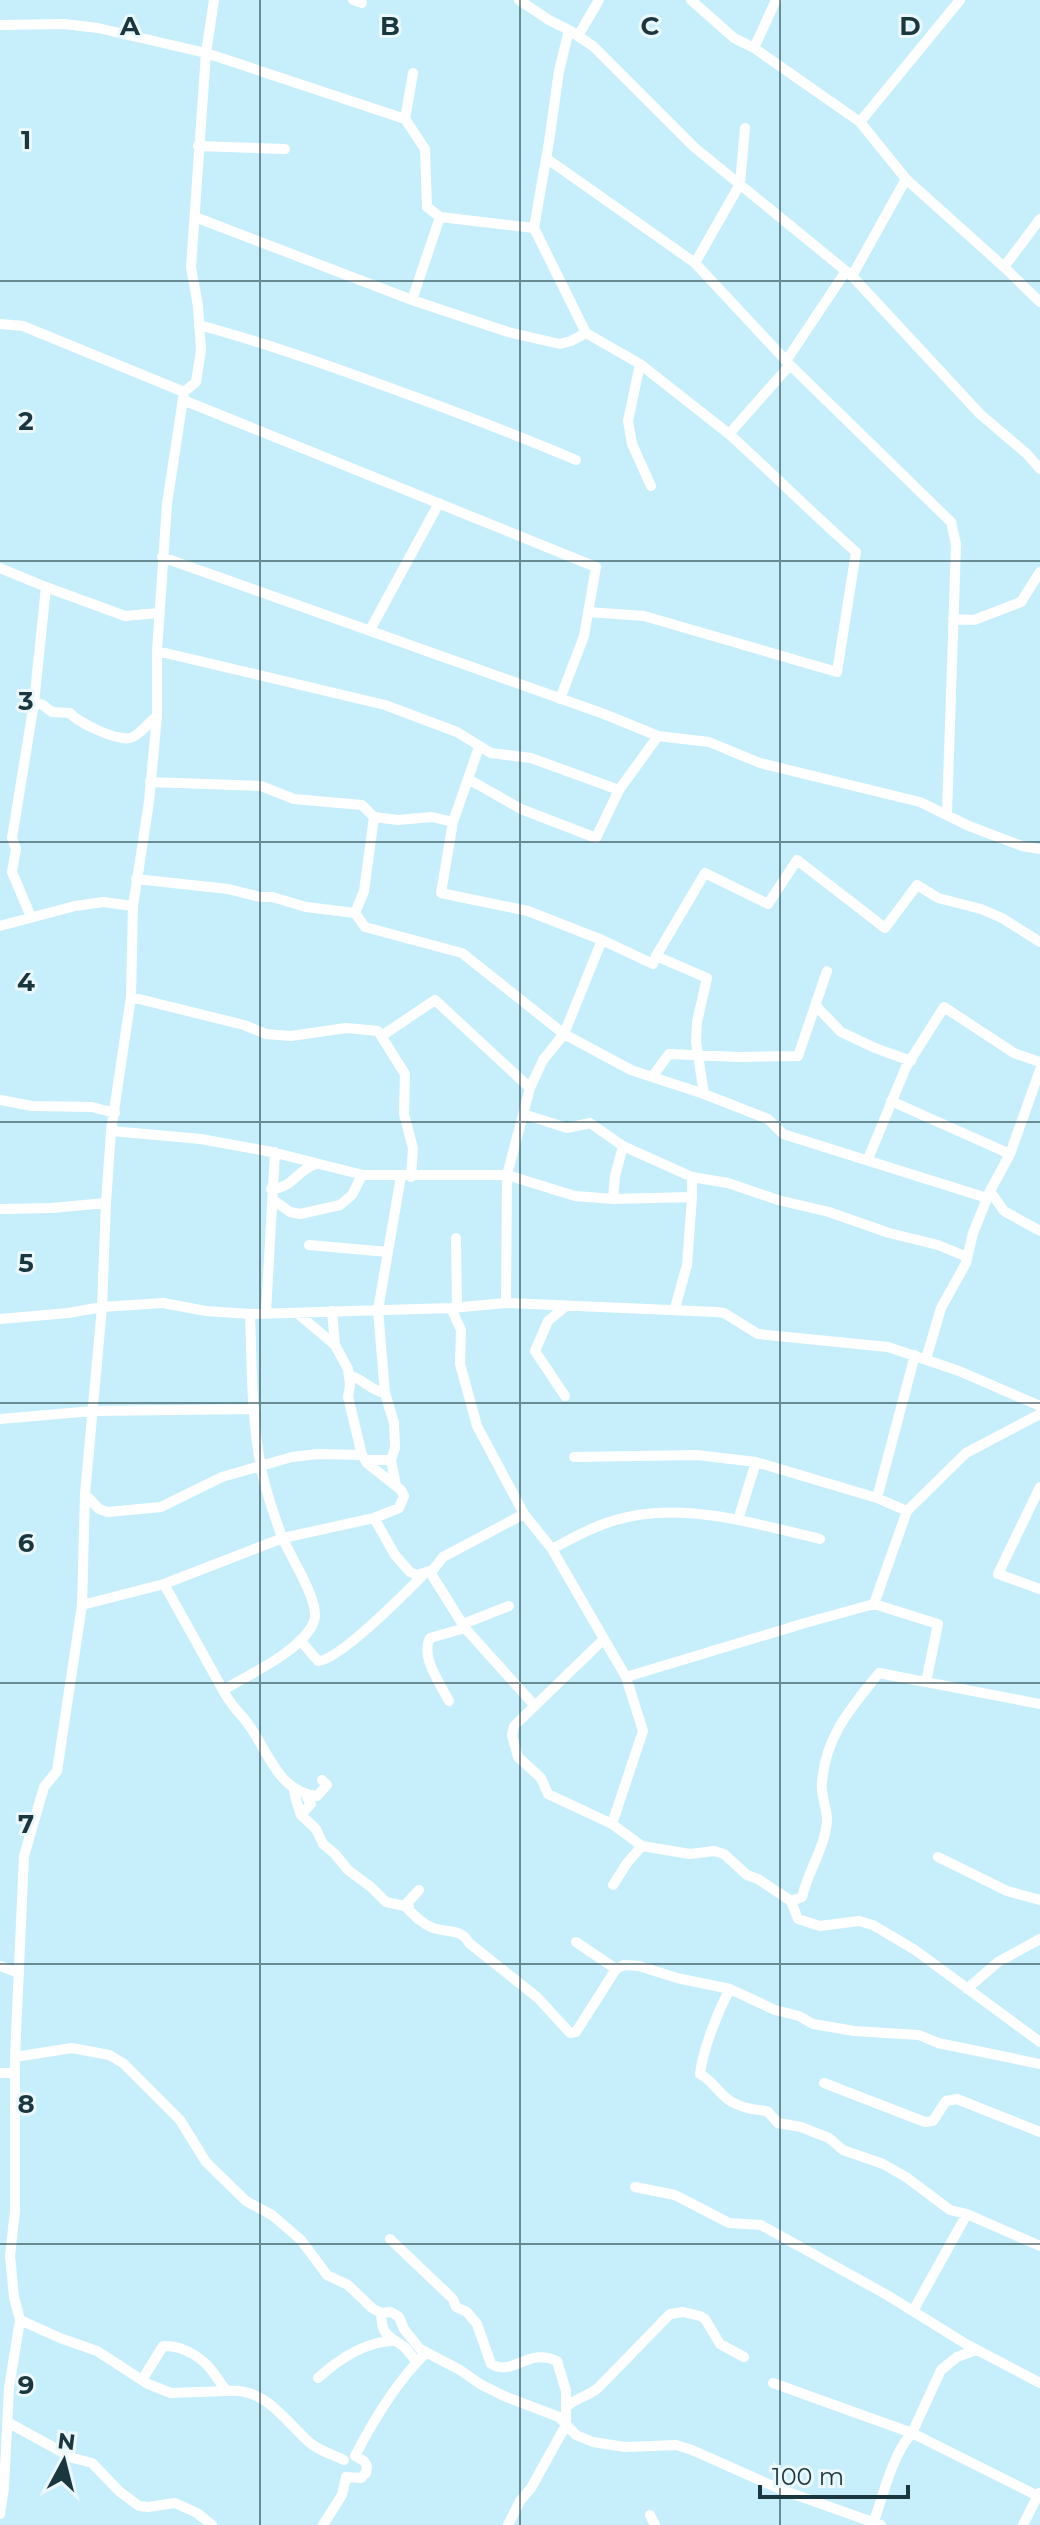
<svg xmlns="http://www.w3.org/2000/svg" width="1040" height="2525" viewBox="0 0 1040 2525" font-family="Montserrat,sans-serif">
<rect width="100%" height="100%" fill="#c7effb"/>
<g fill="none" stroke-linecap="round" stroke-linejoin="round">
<path stroke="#fff" stroke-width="10" d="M353,0l9,3
M519,0l30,20 20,10 -10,41 -10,71 -15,86 52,105
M691,0l43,38 20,10
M776,0l-22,48 106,74 46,57 98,88 36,35
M0,25l64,-1 34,4 108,25 199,66 8,-46
M569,30l24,16 101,101 158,129 54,-97
M578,36l21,-36
M405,119l20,30 2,58 13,10
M860,122l100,-122
M198,146l87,3
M546,158l149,105 95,102 161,157 5,22 -9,270
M195,217l217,83 96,32 52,12 11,-3 15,-8 54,31 89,70
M695,263l45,-79 5,-56
M1004,267l36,-48
M852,276l128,138 47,40 13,15
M412,300l28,-83 94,11
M0,324l23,2 161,66
M199,325c74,20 145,46 216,72 54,20 108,40 161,63
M786,361l60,-90
M640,364l-12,57 4,23 19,42
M183,400l413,167 -12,69 -24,63
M162,557l442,157 54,22 51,6 51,21 160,39 49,24 53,20 18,3
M0,568l46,19
M588,612l56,4 193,56 19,-120c-43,-38 -84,-79 -127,-118l61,-69
M953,619l21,1 47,-18 19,-30
M370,630l69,-127
M157,651l228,54 72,27 34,21 40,5 88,32 -23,48 -75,-29 -53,-30
M34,703l12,-116 79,29 34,-3
M479,747l-26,75 -12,71 87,18 74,29 51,24 3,-8 51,22 -10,44 -1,20 8,52
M150,782l111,4 33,13 68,6 12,12 24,3 34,-3 21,5
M619,790l39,-54
M136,879l92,10 32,8h12l34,10 49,6 10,14 97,26 102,81 67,36 73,24 64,25 15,15 204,64
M355,913l9,-22 10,-74
M31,917l-19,-45 4,-23 -4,-11 22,-135 9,2 9,7 18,1c7,9 51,31 63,24 8,-4 16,-15 24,-21
M0,926l75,-20 28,-4 30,4
M656,956l49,-83 63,31 29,-44 88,68 32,-43 21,13 43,11 21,9 38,24
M131,997l113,28 22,9 25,2 55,-8 32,3 27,43 -1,40 9,34 -2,29
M816,1006l25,26 34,16 36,13
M383,1035l52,-35 95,88
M652,1077l17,-23 69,3 60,-1 29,-85
M0,1100l32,6 60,1 23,6
M891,1101l119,53
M523,1114l44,14 23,-5 33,23
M111,1131l90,8 71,13 91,23h144l68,21 38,3 79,-2v-20
M868,1159l38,-92 38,-60 70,46 26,9
M271,1189c21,0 27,-20 45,-25
M990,1191l14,20 36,20
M272,1199l18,13 10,2 40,-9 12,-10 10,-20
M613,1199l2,-23 8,-30 69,31 36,6 50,17 51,12 60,21 49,12 29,12
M0,1209l52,-1 54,-5
M456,1238l1,69
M309,1245l79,7
M506,1303l1,-128 23,-87 13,-28 21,-26 38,-94
M451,1308l10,22 -1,34 17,62 47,88 28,35 74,128 17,54 -31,93 30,22 48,8 24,-3 10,3 23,21 11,4 33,22 7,18 22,7 39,-5 14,4 42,25 125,92
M675,1308l12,-43 5,-68
M332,1311l3,34
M266,1312l9,-160
M0,1319l68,-6 34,-6 61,-4 43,8 44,3 201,-6 55,-5 210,9 8,1 34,21 130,13 71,24 81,35
M926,1359l15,-51 25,-45 7,-30 17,-42 20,-37 30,-84
M349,1375c13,3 22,16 36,18l-7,-83 23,-134
M385,1393l9,30 1,25 -4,12 5,26
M565,1396l-30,-45 13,-30 18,-15
M0,1419l93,-8 162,-2
M574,1457l123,-2 59,7
M365,1460h26
M1040,1487l-42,87 42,15
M85,1494l14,15 9,3 53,-5 61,-30 70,-20 26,-3 44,1
M877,1498l38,-143
M907,1511l59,-58 74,-39
M374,1518l21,37 15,17 7,3 16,-5 10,-13 81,-43
M552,1549c15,-8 29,-16 44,-22 73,-31 151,-5 224,12
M430,1572l35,56 70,78
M164,1584l59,106c25,-15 81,-40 91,-69 7,-18 -24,-65 -32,-84 -8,-22 -17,-47 -21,-70 -10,-50 -9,-103 -11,-153
M874,1604l64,20 -12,58
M82,1605l82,-21 119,-46 91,-20 25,-10 5,-12 -3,-6 -34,-27 -5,-8 -14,-58 2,-12 -2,-16 -13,-24 -38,-32
M463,1624l46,-18
M604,1639l-90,87 -2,9 6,22 23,21 7,16 64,30
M300,1640l18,21c22,-1 88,-69 106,-87
M626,1677l179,-54 69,-19 33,-93 -30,-13 -121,-36 -18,58
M223,1690c6,13 14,20 23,31 21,27 31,71 71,75l10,-11 -5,-5
M449,1701c-9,-18 -29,-44 -19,-63l35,-10
M294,1789c0,5 5,21 7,26l10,-11 -6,-10
M301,1815l15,14 7,15 12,10 13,16 23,17 15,15 23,5 -2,-4 12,-13
M938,1857l69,34 33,9
M613,1885l14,-22 15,-17
M791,1901l11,-4c6,-26 24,-51 25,-78 0,-12 -7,-25 -5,-37 4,-47 29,-74 57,-109l161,31
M406,1907c8,8 16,17 27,21 15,5 28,0 36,15l69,55 32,35 6,-1 40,-63 8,-4 15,1 38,12 53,11 45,21 24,6 14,8 41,7 65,4 19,8 102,21
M576,1942l40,27
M0,1966l19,7
M730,1989c-12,22 -27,60 -30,85 12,7 15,14 24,22 11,11 30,14 43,15l11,12 23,4 28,11 14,12 40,14 23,13 44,33 17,4 73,32
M967,1989l31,-27 42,-23
M15,2057l57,-9 37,7 14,8 57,57 26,42 40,39 26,14 29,25 26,35 21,10 24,23 9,5 10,-1 8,5 5,12 16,20 40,21 20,14 24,12 55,21 17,18 17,7 32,5 51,-2 16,5 90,40 99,35
M0,2073h15
M824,2083l101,39 8,-1 13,-20 11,-2 83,33
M635,2187l40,8 54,28 32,2 126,70 79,49 74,39
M390,2239l63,60 3,8 11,5 10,12 14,40c23,13 36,-17 66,-3l9,30v34l-35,63 -11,13 -12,24
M913,2311l54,-97
M381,2313c1,22 5,21 22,33 5,4 9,11 14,16
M20,2320l40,18 37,13 51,33 23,9 55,-2
M318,2378c20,-18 46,-36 74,-37
M142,2380l21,-34c20,-1 41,12 52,29 5,6 6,11 13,16 37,-4 57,30 82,52 10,8 23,12 34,17
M773,2383l139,50 126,63
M567,2406c10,-8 21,-10 31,-18l72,-74 13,-2 17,4 5,3 15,25 24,13
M9,2423l64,35 19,5 27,28 20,15 9,1 27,-4 22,10 15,12
M0,2514l4,-26 5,-100 11,-68 -6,-23 -4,-41 5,-45v-154l9,-201 20,-69 13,-16 25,-166 3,-111 17,-187 4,-104 5,-72 20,-134 2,-91 16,-104 8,-86v-65l10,-147 17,-112 12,-10 5,-32 -3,-44 -7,-39 15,-214 8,-53
M650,2515l5,10
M874,2522c9,-27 19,-69 38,-89l29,-63 16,-13 19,-7
M323,2525l19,-30 4,-18 15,1 5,-5 1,-7 -3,-5 -9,-5c19,-37 41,-74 71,-103
M1023,2525l16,-32"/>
</g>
<path fill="none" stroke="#1a363e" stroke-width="2" stroke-opacity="0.55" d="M260,0v2525M520,0v2525M780,0v2525M0,281h1040M0,561h1040M0,842h1040M0,1122h1040M0,1403h1040M0,1683h1040M0,1964h1040M0,2244h1040"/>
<g font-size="26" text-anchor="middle" font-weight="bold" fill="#1a363e" stroke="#eaf7fb" stroke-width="6" stroke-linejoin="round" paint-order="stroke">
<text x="130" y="35">A</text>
<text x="390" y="35">B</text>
<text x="650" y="35">C</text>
<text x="910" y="35">D</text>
<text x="26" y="149">1</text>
<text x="26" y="430">2</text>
<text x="26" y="710">3</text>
<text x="26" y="991">4</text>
<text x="26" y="1272">5</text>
<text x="26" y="1552">6</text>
<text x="26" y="1833">7</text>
<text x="26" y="2113">8</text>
<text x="26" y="2394">9</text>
</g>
<g transform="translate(64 2461) rotate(7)" stroke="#eaf7fb" stroke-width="6" paint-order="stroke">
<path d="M0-6L14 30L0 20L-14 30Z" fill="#1a363e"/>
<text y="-12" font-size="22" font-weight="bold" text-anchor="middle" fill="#1a363e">N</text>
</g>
<path d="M760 2485v12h148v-12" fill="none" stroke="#1a363e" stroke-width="4"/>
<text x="772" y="2485" font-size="24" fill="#1a363e" stroke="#eaf7fb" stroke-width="6" paint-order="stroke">100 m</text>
</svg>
